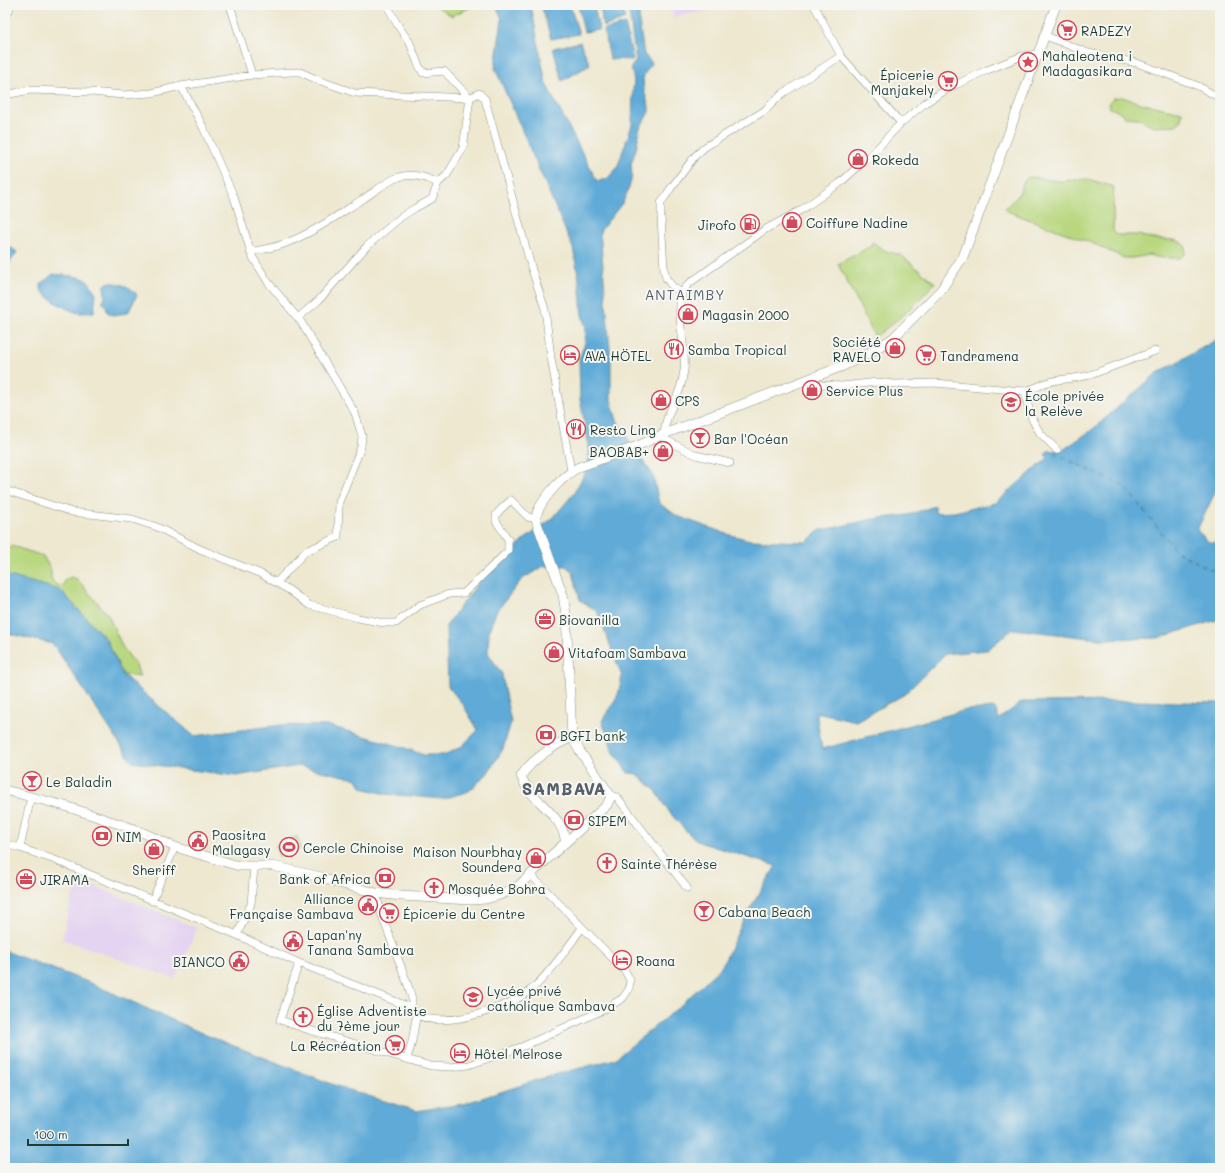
<svg xmlns="http://www.w3.org/2000/svg" width="1225" height="1173" viewBox="0 0 1225 1173" font-family="Mali,sans-serif">
<rect width="100%" height="100%" fill="#f6f6f2"/>
<filter id="ink" filterUnits="userSpaceOnUse"><feTurbulence type="fractalNoise" baseFrequency=".025" numOctaves="2"/><feDisplacementMap in="SourceGraphic" scale="8" xChannelSelector="R" yChannelSelector="G"/><feConvolveMatrix kernelMatrix="1 2 1 2 8 2 1 2 1" color-interpolation-filters="sRGB"/></filter>
<filter id="wash" filterUnits="userSpaceOnUse"><feTurbulence type="fractalNoise" baseFrequency=".012" numOctaves="4" result="noise"/><feDisplacementMap in="SourceGraphic" scale="16" xChannelSelector="R" yChannelSelector="G"/><feGaussianBlur stdDeviation="0.9" result="paint"/><feColorMatrix in="noise" values="0 0 0 0 0 0 0 0 0 0 0 0 0 0 0 0 0 1.4 0 .05"/><feComposite in="paint" operator="in"/></filter>
<g filter="url(#wash)">
<rect width="100%" height="100%" fill="#eee8d0"/>
<path fill="#e4d3f1" d="M669,5h65l-60,12z
M80,880l117,48 -22,51 -113,-40 10,-42z"/>
<path fill="#b8d77e" stroke="#6c8a59" d="M435,5h40l-23,11z
M1122,97l18,6 42,9 -1,9 -5,4 -21,1 -6,-2 -11,-6 -13,-1 -3,-4 -12,-5 -1,-6 4,-4z
M1029,177l31,4 28,-2 26,8c-2,16 0,28 -1,44l4,4h21l15,4 21,1 9,3 3,5 -1,6 -5,4h-19l-13,-3 -15,3h-9l-30,-14 -87,-33 -2,-2c3,-5 8,-8 12,-12 5,-7 3,-15 12,-20z
M872,242l14,9 15,4 34,28 -29,30 -31,24 -37,-73 33,-18z
M12,546l31,10 8,14v9l4,5 8,3 2,-7 6,-3 6,2 31,36 15,33 13,17 4,12 -17,-2 -17,-36 -46,-49 -55,-15v-28z
M297,836l4,13 -22,8 -3,-12z"/>
<path fill="#5faad7" stroke="#3f7486" d="M496,5h35l15,79 51,97 10,-2 10,-11 15,-43 1,-35 1,-9 -3,-14 5,-6 -8,-56h11v17l5,32 8,9 -7,10 -2,6 1,12 5,15v6l-10,18 -2,16 -6,18 1,12 -3,12 -6,14 -23,29 11,130v39l6,20 16,27 20,28 6,28 18,13 50,18 23,6 56,2 13,-11 54,-12 35,-4 27,-9v7l19,-1 41,-9 53,-45 -3,-4 3,-3 15,-1 30,-21 63,-55 60,-34 4,-5v147l-23,48 12,12 11,1v76l-62,19 -59,1 -86,-10 -26,21 -42,4 -40,40 -49,27 -40,-9 6,37 144,-39 29,-2 4,11 23,-17 115,-1 83,2v465h-1215v-217l83,31 118,53 131,51 79,25 47,-7 87,-28 65,-17 65,-53 42,-40 24,-51 30,-49 -77,-24 -12,-10 -17,-19 -14,-22 -19,-17 -9,-1 -15,-22 -11,-30 16,-26 4,-19 -25,-65 -17,-11 -7,-28 -7,-6h-22l-22,13 -26,33 -7,19 -1,22 14,21 2,15 7,33 -8,27 -16,25 -18,17 -26,8 -58,-5 -23,-6 -5,-9 -58,-13 -63,10 -104,-14 -79,-118 -48,-11v-58l55,15 46,49 17,36 71,61 87,-11 49,1 72,21 22,8h22l16,-9 16,-16 -15,-25 -15,-19 -2,-60 38,-51 41,-36 28,-21 21,-25 11,-20 5,-21 -10,-53 -1,-40 6,-16 1,-15 -4,-13 -3,-35 -6,-32 -78,-180 7,-49z
M541,5h29l9,29 -28,5z
M578,5h16l5,25 -15,2z
M600,5h22l3,14 -22,8z
M625,24l8,36 -23,-1 -6,-29z
M580,42l10,23 -28,16 -9,-33z
M5,243l12,9 -11,16 -1,-1z
M53,274c8,1 32,2 36,8 2,3 4,7 7,11l-2,19c-5,0 -13,2 -19,0 -11,-4 -27,-13 -34,-22v-6z
M109,282c11,2 21,3 28,13l-9,18 -16,2 -5,-3 -1,-6 -4,-4 3,-5 -1,-11z"/>
<g fill="none" stroke-linecap="round" stroke-linejoin="round">
<path stroke="#325e65" stroke-width="1" stroke-dasharray="5 4" stroke-linecap="butt" d="M1057,452l-1,2 69,33 52,65 43,22"/>
</g>
</g>
<g filter="url(#ink)">
<g fill="none" stroke-linecap="round" stroke-linejoin="round">
<g stroke="#869282" stroke-width="8">
<path id="minor" d="M230,5l22,70
M387,5l10,19 13,19 8,21 5,9 21,-2 26,27 -7,50 -16,27 -9,8
M814,5l27,51 60,67
M5,15l4,-4 1,-6
M1046,36l42,17 49,10 61,23 22,12
M181,86l22,41 31,70 18,59 16,26 33,40 54,91 7,23 -1,11 -22,55 -1,35 -32,14 -29,31
M5,95l25,-5 61,2 32,3 29,-2 29,-7 71,-11 39,-3h9l18,8 37,13 115,5 9,-5 6,6 47,171 13,39 6,49 20,113
M250,252c12,-3 25,-4 36,-9 27,-10 52,-28 77,-44 10,-6 25,-19 36,-22 13,-4 27,0 39,6l-6,16 -17,9 -14,9 -34,29 -48,54 -20,17
M682,293l-9,-6 -4,-5 -3,-4 -2,-9 -3,-52v-14l10,-15 24,-32 10,-9 59,-36 18,-17 59,-38
M801,382l21,3 20,1 36,-4 16,2 41,-1 89,8 8,28 8,14 17,17
M1024,391c11,-2 12,-4 21,-8 15,-5 31,-4 45,-8l65,-24
M730,463l-34,-8 -30,-15c-6,-17 9,-36 14,-52 2,-5 3,-12 4,-18 3,-23 -9,-55 -2,-76 2,-5 5,-9 9,-12l75,-53 35,-19 39,-27 31,-28 30,-32 24,-20 24,-15 36,-17 37,-15 16,-2
M5,490l67,22 60,7 25,8 43,22 61,25 28,16 20,15 49,13 26,5h12l24,-18 29,-11 15,-1 44,-42v-12l-12,-18v-6l5,-6 10,-9 17,17 9,2
M611,796l6,1 70,91
M5,844l15,4 35,12 182,75 62,28 113,45c2,2 4,5 6,7 27,15 94,-8 115,-27 19,-17 34,-40 49,-60
M20,848l11,-51
M376,893l5,20 28,75 3,11v9
M152,901l23,-54
M237,935l14,-31 3,-37
M299,963l-19,57 26,9 100,30
M417,1015c-4,13 -4,34 -11,44l25,7 19,1 19,-2 55,-19 81,-37 18,-11 6,-9 1,-9 -5,-9 -94,-96"/>
</g>
<g stroke="#869282" stroke-width="10">
<path id="major" d="M572,737c-19,9 -39,21 -51,39 7,19 26,30 37,46 5,6 6,13 8,20l41,-37 4,-9 -32,-46 -7,-13 -6,-123 -3,-19 -26,-72c0,-3 0,-7 0,-10 7,-17 27,-38 42,-46l56,-20 29,-13 179,-68 23,-11 27,-17 48,-48 22,-33 93,-252
M5,790l60,16 72,24 38,17 64,19h34l48,11 14,5 41,11 25,3 70,4 15,-1 14,-4 16,-7 50,-46"/>
</g>
<use href="#minor" stroke="#fff" stroke-width="7"/>
<use href="#major" stroke="#fff" stroke-width="9"/>
</g>
</g>
<defs>
<g id="supermarket-ring" transform="scale(1)"><circle r="9.5" fill="#f6f6f2" stroke="#d1495b" stroke-width="1.5"/><path d="M-6-5.5h2.5l.6 2H6L4.5 2H-2.5L-4.4-4H-6ZM-1.5 3.2a1.3 1.3 0 1 0 .1 0ZM3 3.2a1.3 1.3 0 1 0 .1 0Z" fill="#d1495b"/></g>
<g id="sight-ring" transform="scale(1)"><circle r="9.5" fill="#f6f6f2" stroke="#d1495b" stroke-width="1.5"/><path d="M0-6L1.8-2.2L6-1.7L2.9 1.2L3.7 5.4L0 3.3L-3.7 5.4L-2.9 1.2L-6-1.7L-1.8-2.2Z" fill="#d1495b"/></g>
<g id="shop-ring" transform="scale(1)"><circle r="9.5" fill="#f6f6f2" stroke="#d1495b" stroke-width="1.5"/><path d="M-5-2.5h2.3a2.7 3.5 0 0 1 5.4 0H5L5.5 6h-11ZM-1.5-2.5h3a1.5 2.3 0 0 0-3 0Z" fill="#d1495b"/></g>
<g id="fuel-ring" transform="scale(1)"><circle r="9.5" fill="#f6f6f2" stroke="#d1495b" stroke-width="1.5"/><path d="M-5.5-6h7V0h2V4h1.3V-2.5L3-4.5l.8-.8L6-3V5H2.5V1h-1V6h-7ZM-4.2-4.7v3.2H.2V-4.7Z" fill="#d1495b"/></g>
<g id="restaurant-ring" transform="scale(1)"><circle r="9.5" fill="#f6f6f2" stroke="#d1495b" stroke-width="1.5"/><path d="M-5-6h1v4h1v-4h1v4h1v-4h1v5L-1.5 .5V6h-2V.5L-5-1ZM5-6V6H3V1.5H1.5Q1.5-4 5-6Z" fill="#d1495b"/></g>
<g id="hotel-ring" transform="scale(1)"><circle r="9.5" fill="#f6f6f2" stroke="#d1495b" stroke-width="1.5"/><path d="M-6-4.5h1.5V1H6V5H4.5V3h-9V5H-6ZM-4 0a1.8 1.8 0 1 1 3.6 0ZM.5 0V-2.5h3Q6-2.5 6 0Z" fill="#d1495b"/></g>
<g id="school-ring" transform="scale(1)"><circle r="9.5" fill="#f6f6f2" stroke="#d1495b" stroke-width="1.5"/><path d="M0-5L7-2L0 1L-7-2ZM-4 1L0 2.5L4 1V4Q0 6-4 4Z" fill="#d1495b"/></g>
<g id="bar-ring" transform="scale(1)"><circle r="9.5" fill="#f6f6f2" stroke="#d1495b" stroke-width="1.5"/><path d="M-6-5H6L.8 .8V4.5H3.5V6h-7V4.5H-.8V.8Z" fill="#d1495b"/></g>
<g id="office-ring" transform="scale(1)"><circle r="9.5" fill="#f6f6f2" stroke="#d1495b" stroke-width="1.5"/><path d="M-6-3h4V-5.5h4V-3h4V5H-6ZM-1-4.5V-3h2v-1.5ZM-6 0V1H6V0Z" fill="#d1495b"/></g>
<g id="bank-ring" transform="scale(1)"><circle r="9.5" fill="#f6f6f2" stroke="#d1495b" stroke-width="1.5"/><path d="M-6-4H6V4H-6ZM0-2.3a2.3 2.3 0 1 0 0 4.6a2.3 2.3 0 1 0 0-4.6Z" fill="#d1495b"/></g>
<g id="civic-ring" transform="scale(1)"><circle r="9.5" fill="#f6f6f2" stroke="#d1495b" stroke-width="1.5"/><path d="M-.6-6.5H3V-4.5H.6V-3L4-1V1h2V6H-6V1h2V-1L-.6-3ZM-1.2 2.5V6h2.4V2.5Z" fill="#d1495b"/></g>
<g id="stadium-ring" transform="scale(1)"><circle r="9.5" fill="#f6f6f2" stroke="#d1495b" stroke-width="1.5"/><path d="M0-5a6.5 5 0 1 0 0 10a6.5 5 0 1 0 0-10ZM-3.5-1.8h7v3.6h-7Z" fill="#d1495b"/></g>
<g id="church-ring" transform="scale(1)"><circle r="9.5" fill="#f6f6f2" stroke="#d1495b" stroke-width="1.5"/><path d="M-1.2-6h2.4v3.5h3.3v2.4h-3.3V6h-2.4V-.1h-3.3v-2.4h3.3Z" fill="#d1495b"/></g>
</defs>
<g fill-rule="evenodd">
<use href="#supermarket-ring" x="1067" y="30"/>
<use href="#sight-ring" x="1028" y="62"/>
<use href="#supermarket-ring" x="948" y="81"/>
<use href="#shop-ring" x="858" y="159"/>
<use href="#shop-ring" x="792" y="222"/>
<use href="#fuel-ring" x="750" y="224"/>
<use href="#shop-ring" x="688" y="314"/>
<use href="#shop-ring" x="895" y="348"/>
<use href="#restaurant-ring" x="674" y="349"/>
<use href="#hotel-ring" x="570" y="355"/>
<use href="#supermarket-ring" x="926" y="355"/>
<use href="#shop-ring" x="812" y="390"/>
<use href="#shop-ring" x="661" y="400"/>
<use href="#school-ring" x="1011" y="402"/>
<use href="#restaurant-ring" x="576" y="429"/>
<use href="#bar-ring" x="700" y="438"/>
<use href="#shop-ring" x="663" y="451"/>
<use href="#office-ring" x="545" y="619"/>
<use href="#shop-ring" x="554" y="652"/>
<use href="#bank-ring" x="546" y="735"/>
<use href="#bar-ring" x="32" y="781"/>
<use href="#bank-ring" x="574" y="820"/>
<use href="#bank-ring" x="102" y="836"/>
<use href="#civic-ring" x="198" y="841"/>
<use href="#stadium-ring" x="289" y="847"/>
<use href="#shop-ring" x="154" y="849"/>
<use href="#shop-ring" x="536" y="858"/>
<use href="#church-ring" x="607" y="863"/>
<use href="#bank-ring" x="385" y="878"/>
<use href="#office-ring" x="26" y="879"/>
<use href="#church-ring" x="434" y="888"/>
<use href="#civic-ring" x="368" y="905"/>
<use href="#bar-ring" x="704" y="911"/>
<use href="#supermarket-ring" x="389" y="913"/>
<use href="#civic-ring" x="293" y="941"/>
<use href="#hotel-ring" x="622" y="960"/>
<use href="#civic-ring" x="239" y="961"/>
<use href="#school-ring" x="473" y="997"/>
<use href="#church-ring" x="303" y="1017"/>
<use href="#supermarket-ring" x="395" y="1045"/>
<use href="#hotel-ring" x="460" y="1053"/>
</g>
<g text-anchor="middle" dominant-baseline="central" stroke-width="4" stroke-linejoin="round" paint-order="stroke">
<g font-size="13" fill="#1f3d34" stroke="#f6f6f2" text-anchor="start">
<text x="1081" y="30">RADEZY</text>
<text x="1042" y="55">Mahaleotena i<tspan x="1042" dy="15">Madagasikara</tspan></text>
<text x="934" y="74" text-anchor="end">Épicerie<tspan x="934" dy="15">Manjakely</tspan></text>
<text x="872" y="159">Rokeda</text>
<text x="806" y="222">Coiffure Nadine</text>
<text x="736" y="224" text-anchor="end">Jirofo</text>
<text x="702" y="314">Magasin 2000</text>
<text x="881" y="341" text-anchor="end">Société<tspan x="881" dy="15">RAVELO</tspan></text>
<text x="688" y="349">Samba Tropical</text>
<text x="584" y="355">AVA HÖTEL</text>
<text x="940" y="355">Tandramena</text>
<text x="826" y="390">Service Plus</text>
<text x="1025" y="395">École privée<tspan x="1025" dy="15">la Relève</tspan></text>
<text x="675" y="400">CPS</text>
<text x="590" y="429">Resto Ling</text>
<text x="714" y="438">Bar l'Océan</text>
<text x="649" y="451" text-anchor="end">BAOBAB+</text>
<text x="559" y="619">Biovanilla</text>
<text x="568" y="652">Vitafoam Sambava</text>
<text x="560" y="735">BGFI bank</text>
<text x="46" y="781">Le Baladin</text>
<text x="588" y="820">SIPEM</text>
<text x="212" y="834">Paositra<tspan x="212" dy="15">Malagasy</tspan></text>
<text x="116" y="836">NIM</text>
<text x="303" y="847">Cercle Chinoise</text>
<text x="522" y="851" text-anchor="end">Maison Nourbhay<tspan x="522" dy="15">Soundera</tspan></text>
<text x="621" y="863">Sainte Thérèse</text>
<text x="154" y="869" text-anchor="middle">Sheriff</text>
<text x="371" y="878" text-anchor="end">Bank of Africa</text>
<text x="40" y="879">JIRAMA</text>
<text x="448" y="888">Mosquée Bohra</text>
<text x="354" y="898" text-anchor="end">Alliance<tspan x="354" dy="15">Française Sambava</tspan></text>
<text x="718" y="911">Cabana Beach</text>
<text x="403" y="913">Épicerie du Centre</text>
<text x="307" y="934">Lapan'ny<tspan x="307" dy="15">Tanana Sambava</tspan></text>
<text x="636" y="960">Roana</text>
<text x="225" y="961" text-anchor="end">BIANCO</text>
<text x="487" y="990">Lycée privé<tspan x="487" dy="15">catholique Sambava</tspan></text>
<text x="317" y="1010">Église Adventiste<tspan x="317" dy="15">du 7ème jour</tspan></text>
<text x="381" y="1045" text-anchor="end">La Récréation</text>
<text x="474" y="1053">Hôtel Melrose</text>
</g>
<g font-size="14" letter-spacing="1" fill="#555e69" stroke="#f6f6f2">
<text x="685" y="294">ANTAIMBY</text>
</g>
<g font-size="17" font-weight="bold" letter-spacing="1" fill="#555e69" stroke="#f6f6f2">
<text x="564" y="788">SAMBAVA</text>
</g>
</g>
<rect width="1225" height="1173" fill="none" stroke="#f6f6f2" stroke-width="20"/>
<path d="M28 1139v6h100v-6" fill="none" stroke="#1f3d34" stroke-width="2"/>
<text x="34" y="1139" font-size="12" fill="#1f3d34" stroke="#f6f6f2" stroke-width="3" paint-order="stroke">100 m</text>
</svg>
